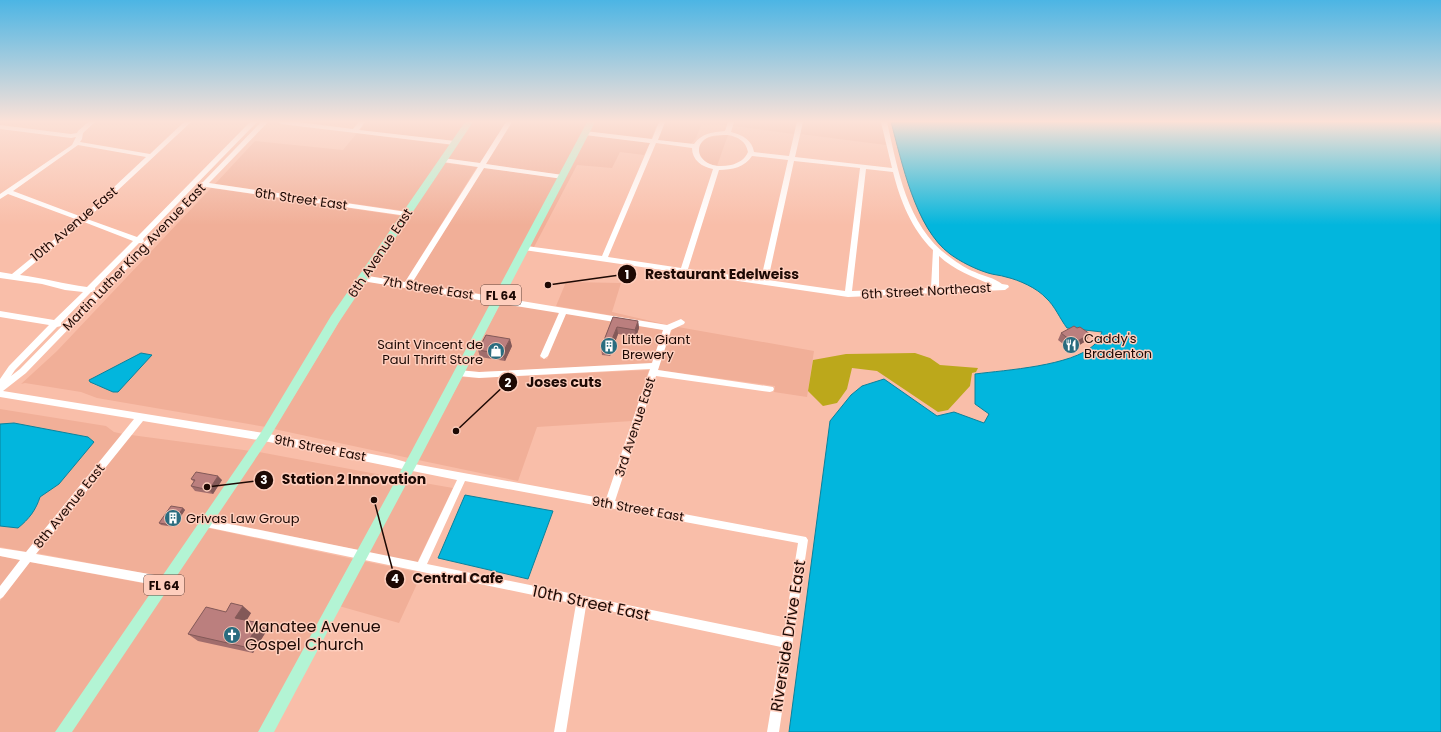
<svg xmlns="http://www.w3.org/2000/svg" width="1441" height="732" viewBox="0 0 1441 732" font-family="Poppins,sans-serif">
<rect width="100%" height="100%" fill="#f9bea9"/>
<path fill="#f1af98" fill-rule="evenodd" d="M366,122h99l-12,19 -93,-11z
M472,122h34l-26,41 -33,-4z
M512,122h76l-28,53 -74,-11z
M594,122h64l-7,17 -62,-7z
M665,122h63l-1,3 -25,-2 -6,15 -5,6 -34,-4z
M734,122h62l-2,12 -61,-8z
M803,122h78l5,23 -86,-11z
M357,133l93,12 -45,66 -190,-27 40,-43 88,9z
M587,135l63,8 -6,12 -24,-3 -8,16 -35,-3 -43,82 -4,-1z
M721,135h7l-11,31 -8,-2 -10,-7 -1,-11 9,-8z
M445,163l32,4 -72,115 -37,-6z
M484,168l74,10 -62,118 -84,-13z
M211,188l191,28 -136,211 -169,-29 -16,-6 -56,-9 -4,1 36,-33zM141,353l-37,35 -10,-3 -5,-5z
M364,281l129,20 -84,157 -135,-29z
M566,282l55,1 -9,29 56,13 -112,-19z
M501,302l58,10 -19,46 7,1 19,-46 98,17 -13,34 -171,8 -15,-1z
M678,327l136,24 -7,46 -33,-5 1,-6 -117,-16 14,-41z
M649,370l-17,51 -95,6 -19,54 -100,-21 44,-83 17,1z
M0,409l106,17 8,6 9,2 -96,118 -27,-5v-21l18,2 19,-21 3,-10 19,-13 29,-47 -74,-14 -14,1z
M131,435l120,16 -87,126 -128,-24z
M259,452l139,26 -40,72 -145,-30z
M407,480l46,8 -36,75 -50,-11z
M208,528l145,31 -94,173h-190z
M0,556l21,4 -21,27z
M363,561l59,12 -23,50 -60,-17z
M30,562l128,24 -101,146h-57v-131z"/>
<path fill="#bca81b" d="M915,353l15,5 10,7 38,3 -2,4 -4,1 -2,13 -22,24 -10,2 -61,-41 -25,-3 -5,21 -10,14 -14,3 -15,-15 5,-31 33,-6z"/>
<path fill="#02b6dd" stroke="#0a829c" d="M891,122h550v610h-652l41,-311 21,-26 11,-9 22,-7 53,37 17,-4 30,11 5,-9 -14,-10v-30c31,-4 97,-8 119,-29 4,-3 6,-9 8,-13l-35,-4c-7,-9 -12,-22 -21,-30 -9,-10 -27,-18 -40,-21 -6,-2 -12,-2 -18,-4 -13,-4 -27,-11 -38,-19 -35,-26 -48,-92 -59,-132z
M141,353l11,2 -34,37h-5l-23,-10 -1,-2 4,-2z
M14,423l74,14 6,5 -35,42 -19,13c-4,13 -11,22 -22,31l-18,-2v-102z
M465,495l88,16 -25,68 -90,-21z"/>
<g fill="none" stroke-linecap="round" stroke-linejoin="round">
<path fill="#fff" fill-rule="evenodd" d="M88,122h7l-12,11 -1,6 -2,3 70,12 34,-32h7l-104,97 50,18 113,-115h7l-114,117 1,2 -1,2h-4l-44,45v4h-4l-30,31v3l-4,1 -42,43 -4,6 9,-7 180,-184v-2l3,-1 58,-60h7l-59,61 198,29 3,2 -3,2 -201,-29 -180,186 -23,18 261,42 128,25 17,5 197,36 44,-130 -171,9 -20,-2 -3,-1 -1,-2 1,-2 3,-1 20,2 173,-9 11,-33 -97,-16 -18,42 -4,3 -4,-3 19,-43 -197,-32 -4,-3 4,-3 43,7 73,-115 -35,-5 -3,-2 3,-2 37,5 26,-41h6l-26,42 77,11 3,2 -3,2 -79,-11 -72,115 255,42 14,-6 4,3 -1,2 -13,6 -13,40 115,17 1,2 -1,2 -3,1 -114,-16 -41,125 191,36 2,3 -29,192h-12l14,-85 -195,-41 -20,126h-12l22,-128 -370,-77 -3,-1 -2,-3 2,-3 3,-1 212,43 39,-82 -193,-39 -121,-20 -107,133 130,23 3,2 2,3 -2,3 -3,2 -136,-25 -27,35 -3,2v-13l20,-26 -20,-4v-8l26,4 108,-133 -134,-22v-18l9,-13 40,-41 -49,-8v-6l54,9 29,-28 -18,-2 -23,-6 -42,-6v-6l12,2 66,-54 -70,-26 -8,5v-5l72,-49 4,-8 -5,1 -71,-9v-4l71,9 6,-1 1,-2zM78,145l68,12 -64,60 -69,-26zM84,222l49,19 -46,46c-23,-3 -44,-9 -67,-12zM465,481l333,62 -15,94 -356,-73z
M278,122h20l55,7 6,-7h6l-6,8 96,11 3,2 -3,2 -174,-21z
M659,122h6l-7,18 36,4c8,-11 19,-12 31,-13l3,-9h6l-3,10c12,3 21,8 23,20l35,4 8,-34h6l-8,35 97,11 -11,-46h6c11,48 20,106 64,136 7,5 15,11 24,14 8,4 20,6 27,12l6,1 1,2 -4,3 -157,7 -324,-47 -2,-2 2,-2h2l76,10 48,-113 -65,-8 -3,-2 3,-2 67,8zM728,135c10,2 18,6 20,17 -3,7 -9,11 -17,13 -7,1 -14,2 -21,-1 -16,-7 -14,-24 2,-28 5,-1 11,-1 16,-1zM656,143l36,5c0,12 10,19 21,21l-32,99 -73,-11zM752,156l36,4 -27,119 -73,-10 31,-99c13,0 26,-3 33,-14zM794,161l66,7 -15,123 -77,-11zM866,169l27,3c7,28 19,58 40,78l-2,38 -79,3zM939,256c15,14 34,21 53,29l-53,2z"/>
<path fill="#b3f4d4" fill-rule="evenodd" d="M465,122h8l-134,200 -71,118 -196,292h-17l205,-298 71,-118z
M587,122h8l-177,340 -144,270h-16l152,-278z"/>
</g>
<path fill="#a16d6c" d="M613,317l25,4 1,7 -3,9 -18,-3 -8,22 -8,-1 -1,-7z
M1077,328l13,6 -4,7 -15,9 -13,-10 3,-7z
M512,346l-7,15 -25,-4 -2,-7z
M191,479l31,1 -9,14 -18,-3 -4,-5 3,-4z
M183,508l2,2 -11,17 -13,-2 -2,-2z
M226,612l25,1 -5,7 13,3 8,7 -14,23 -55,-12 -10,-7z"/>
<path fill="#835958" d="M638,321l1,7 -3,9 -1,-7z
M617,327l1,7 -8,22 -2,-7z
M1090,334l-4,7 -15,9 3,-7z
M510,339l2,7 -7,15 -3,-7z
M218,476l4,4 -9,14 -4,-4z
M183,508l2,2 -11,17 -3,-2z
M243,606l8,7 -7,12 -9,-7z
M259,623l8,7 -14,23 -8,-6z"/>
<path fill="#bb7f7e" stroke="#835958" d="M613,317l25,4 -3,9 -18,-3 -9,22 -7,-1z
M1074,326l3,2 3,-1 10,7 -16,9 -13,-10z
M486,335l24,4 -8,15 -24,-4z
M196,472l22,4 -9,14 -18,-4 4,-6 -4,-1z
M171,506l12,2 -12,17 -12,-2z
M231,603l12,3 -8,12 24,5 -14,24 -57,-13 18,-27 20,5z"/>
<linearGradient id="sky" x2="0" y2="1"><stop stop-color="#4cb5e4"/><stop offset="0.54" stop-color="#fce2d8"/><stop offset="1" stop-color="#fce2d8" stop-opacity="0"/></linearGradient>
<rect width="1441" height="225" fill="url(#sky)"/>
<defs>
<g id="restaurant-disc" transform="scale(0.9)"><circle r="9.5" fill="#2a6c7f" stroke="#fecebd"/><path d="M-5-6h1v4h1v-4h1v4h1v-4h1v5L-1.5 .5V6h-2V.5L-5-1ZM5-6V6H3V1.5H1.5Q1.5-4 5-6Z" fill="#fff"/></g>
<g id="building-disc" transform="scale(0.9)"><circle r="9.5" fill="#2a6c7f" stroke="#fecebd"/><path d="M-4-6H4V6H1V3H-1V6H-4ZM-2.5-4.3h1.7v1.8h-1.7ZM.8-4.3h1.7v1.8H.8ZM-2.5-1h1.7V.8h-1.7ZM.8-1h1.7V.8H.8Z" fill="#fff"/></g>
<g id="shop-disc" transform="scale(0.9)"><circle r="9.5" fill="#2a6c7f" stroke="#fecebd"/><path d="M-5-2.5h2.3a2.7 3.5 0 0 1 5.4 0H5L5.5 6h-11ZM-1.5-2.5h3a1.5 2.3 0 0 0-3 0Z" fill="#fff"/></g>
<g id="church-disc" transform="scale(0.9)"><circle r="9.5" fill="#2a6c7f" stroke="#fecebd"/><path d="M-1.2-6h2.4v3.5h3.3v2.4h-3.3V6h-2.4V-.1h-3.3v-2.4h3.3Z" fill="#fff"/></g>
</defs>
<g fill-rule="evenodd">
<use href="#restaurant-disc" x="1071" y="345"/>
<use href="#building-disc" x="609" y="346"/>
<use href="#shop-disc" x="496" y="351"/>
<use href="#building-disc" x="173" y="518"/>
<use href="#church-disc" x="232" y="635"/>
</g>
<g text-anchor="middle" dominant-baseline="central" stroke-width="3" stroke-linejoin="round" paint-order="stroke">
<g fill="#fecebd" stroke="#60443c" stroke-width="1">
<rect x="481" y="285" width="40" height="20" rx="3"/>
<rect x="144" y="575" width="40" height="20" rx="3"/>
</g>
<g font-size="12" font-weight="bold" fill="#1d0904">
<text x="501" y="295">FL 64</text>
<text x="164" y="585">FL 64</text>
</g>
<g font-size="13" fill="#1d0904" stroke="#fecebd">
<text transform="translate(301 199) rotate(8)">6th Street East</text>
<text transform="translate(74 224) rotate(-40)">10th Avenue East</text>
<text transform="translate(380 253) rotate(-56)">6th Avenue East</text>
<text transform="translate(134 257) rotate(-46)">Martin Luther King Avenue East</text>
<text transform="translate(428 288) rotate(9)">7th Street East</text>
<text transform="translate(926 291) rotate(-3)">6th Street Northeast</text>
<text transform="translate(635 427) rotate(-72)">3rd Avenue East</text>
<text transform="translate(320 448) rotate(11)">9th Street East</text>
<text transform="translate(69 506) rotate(-51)">8th Avenue East</text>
<text transform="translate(638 509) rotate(10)">9th Street East</text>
</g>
<g font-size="13" fill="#1d0904" stroke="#fecebd" text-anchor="start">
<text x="1084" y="338">Caddy's<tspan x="1084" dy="15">Bradenton</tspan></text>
<text x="622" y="339">Little Giant<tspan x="622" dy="15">Brewery</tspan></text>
<text x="483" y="344" text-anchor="end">Saint Vincent de<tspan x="483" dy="15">Paul Thrift Store</tspan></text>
<text x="186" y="518">Grivas Law Group</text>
</g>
<g font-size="16" fill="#1d0904" stroke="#fecebd">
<text transform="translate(591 603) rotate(12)">10th Street East</text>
<text transform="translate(788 636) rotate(-81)">Riverside Drive East</text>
</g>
<g font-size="16" fill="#1d0904" stroke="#fecebd" text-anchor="start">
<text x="245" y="626">Manatee Avenue<tspan x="245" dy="18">Gospel Church</tspan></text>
</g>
</g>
<path fill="none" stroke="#1d0904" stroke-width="1.5" d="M548 285L627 274M456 431L508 382M207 487L264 480M374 500L395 579"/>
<g fill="#1d0904" stroke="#fecebd" stroke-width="1.5">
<circle cx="548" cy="285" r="4"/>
<circle cx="456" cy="431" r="4"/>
<circle cx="207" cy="487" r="4"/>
<circle cx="374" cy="500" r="4"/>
<circle cx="627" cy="274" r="10"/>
<circle cx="508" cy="382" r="10"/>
<circle cx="264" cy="480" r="10"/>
<circle cx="395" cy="579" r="10"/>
</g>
<g font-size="12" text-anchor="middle" font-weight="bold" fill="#fff">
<text x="627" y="279">1</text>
<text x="508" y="387">2</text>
<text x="264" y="484">3</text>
<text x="395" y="583">4</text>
</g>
<g font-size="14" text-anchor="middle" font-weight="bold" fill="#1d0904" stroke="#fecebd" stroke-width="3" stroke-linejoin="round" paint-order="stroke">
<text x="722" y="279">Restaurant Edelweiss</text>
<text x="564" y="387">Joses cuts</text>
<text x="354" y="484">Station 2 Innovation</text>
<text x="458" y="583">Central Cafe</text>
</g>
</svg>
